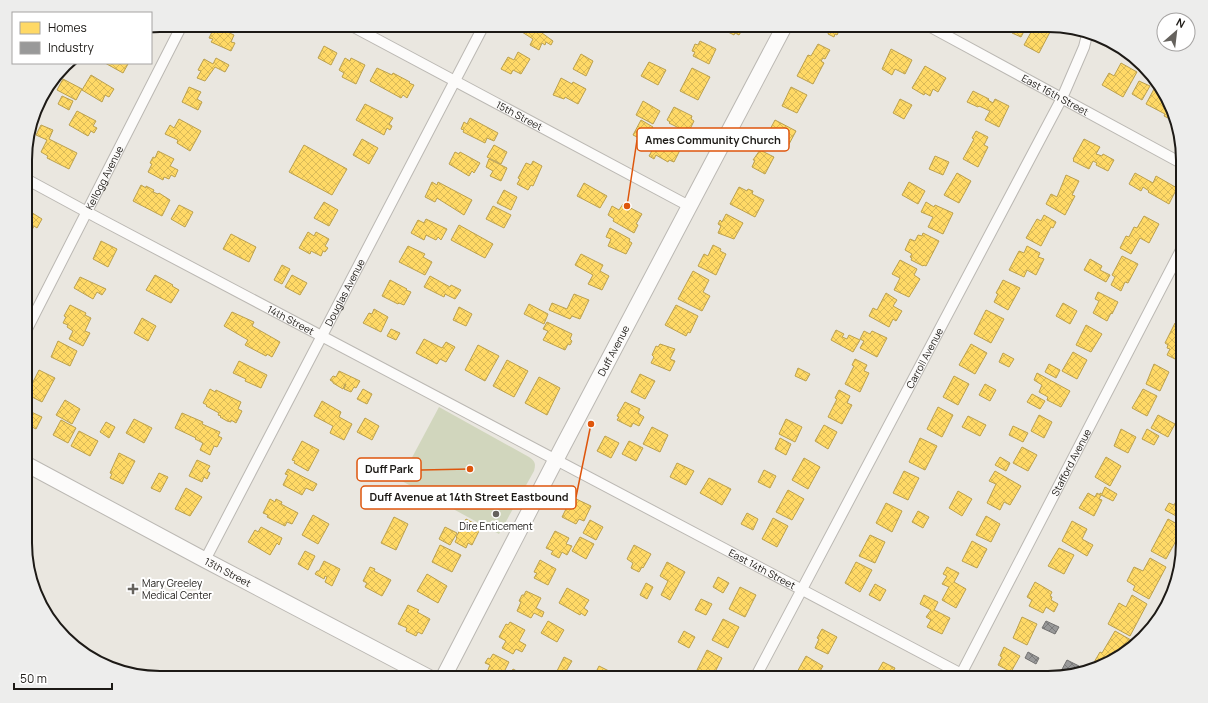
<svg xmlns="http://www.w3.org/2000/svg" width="1208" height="703" viewBox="0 0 1208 703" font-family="Manrope,sans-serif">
<defs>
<pattern id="homes-cross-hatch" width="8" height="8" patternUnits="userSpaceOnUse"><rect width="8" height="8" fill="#ffd966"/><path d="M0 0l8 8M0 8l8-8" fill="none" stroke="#daba58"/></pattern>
<pattern id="industry-cross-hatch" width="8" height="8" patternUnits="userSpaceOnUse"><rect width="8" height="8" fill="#999"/><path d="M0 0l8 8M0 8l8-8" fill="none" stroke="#7c7c7c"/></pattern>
</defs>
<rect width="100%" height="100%" fill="#eae7e0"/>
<path fill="#d1d6bd" d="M439,407l90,50c6,4 7,7 5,14l-35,63 -99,-54z"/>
<path fill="url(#homes-cross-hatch)" stroke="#bba04e" d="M249,25h11l-3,4z
M421,25h14l-2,5z
M525,25l6,2 1,-2h6l6,3 -2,5 11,8 -2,4 -5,-3 -1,3 -3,-2 -3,7 -9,-5 3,-6 -11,-7z
M654,25h14l-3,6z
M717,25h28l-6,10 -4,-2 -1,2 -18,-9z
M825,25h17l-5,10 -2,-1 -1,3 -6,-3 1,-3 -6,-3z
M1017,25l10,1 -6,11 -9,-4z
M1035,25l15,7 -11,21 -15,-8z
M214,28l4,2 1,-2 15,7 -3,7 4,1 -4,8 -20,-9 2,-3 -4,-1z
M700,41l16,8 -7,15 -16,-8 2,-4 -3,-1 3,-7 3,1z
M818,44l12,6 -5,9 -2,-1 -2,3 3,2 -11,21 -16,-8 11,-21 3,1z
M324,46l13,7 -6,12 -13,-7z
M891,49l21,11 -7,14 -10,-5 -3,6 -10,-6z
M518,52l12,7 -9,15 -8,-4 -2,4 -10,-5 7,-12 6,3z
M581,54l12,7 -7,15 -13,-7z
M216,58l13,7 -4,7 -10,-5 -10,14 -8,-3 4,-7 -3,-1 6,-11 9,5z
M345,58l5,3 1,-3 14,7 -9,19 -14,-7 2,-4 -5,-3z
M649,62l17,8 -8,15 -17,-9z
M105,63h20l3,1 -5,9z
M1121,63l16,9 -14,25 -21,-12 7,-12 5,3z
M925,66l21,12 -8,14 -5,-3 -3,7 -5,-3 -1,2 -12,-7z
M377,68l15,7 1,-2 17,9 -1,1 5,2 -7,13 -4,-3 -2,3 -31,-17z
M692,68l18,9 -12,23 -18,-9z
M91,75l23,14 -5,8 -4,-2 -3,7 -20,-12z
M561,78l11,6 1,-2 13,7 -8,15 -13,-7 -1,2 -11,-4z
M63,79l19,10 -6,11 -19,-10z
M1139,81l11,5 -8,14 -10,-6z
M189,87l12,5 -4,7 5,3 -4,8 -16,-8z
M791,87l16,8 -10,18 -15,-7z
M1154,89l9,5 9,26 -8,-4 1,-2 -19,-10z
M973,91l16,8 -1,1 5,3 2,-4 14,7 -10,21 -14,-7 5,-9 -11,-5 -1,1 -11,-5z
M62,96l11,5 -4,9 -11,-6z
M900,99l12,6 -8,14 -11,-6z
M643,101l17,10 -7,13 -17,-9z
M365,104l28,14 -4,6 3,2 -2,4 -3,-2 -3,7 -28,-15z
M674,107l18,9 -1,3 3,2 -4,8 -3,-2 -2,4 -16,-8 1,-1 -3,-2z
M77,111l19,10 -3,5 4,2 -3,5 -3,-2 -3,5 -19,-11z
M470,118l28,15 -4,8 -7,-3 -2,5 -22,-11 1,-2 -3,-1 3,-7 3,2z
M179,119l22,12 -11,20 -13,-8 1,-3 -13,-6 5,-9 4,3z
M641,120l12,7 -8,14 -12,-6z
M775,120l21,11 -9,17 -21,-11z
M41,125l12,5 -4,9 28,14 -8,16 -22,-11 1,-2 -7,-4 6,-12 -11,-5z
M976,131l12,6 -4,8 4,2 -10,20 -15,-8 11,-20 -2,-1z
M655,132l23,12 -1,2 4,2 -7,14 -5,-2 -1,2 -12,-7 -2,4 -5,-3 5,-9 -5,-3z
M362,139l16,9 -9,16 -16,-9z
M1084,139l16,8 -4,7 6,2 1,-2 11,6 -6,11 -12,-6 1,-2 -4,-2 -4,8 -16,-8 1,-1 -1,-1z
M304,145l43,24 -15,26 -43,-23z
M494,145l13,7 -6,12 -14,-7z
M760,150l14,7 -9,17 -13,-7 3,-7h-2z
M158,151l16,8 -4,7 8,4 -3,7 -4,-2 -2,4 -5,-2 -1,3 -15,-8 4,-8 -2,-1 3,-6 2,1z
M455,152l4,2 1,-2 20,11 -6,10 -2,-2 -3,5 -20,-12z
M935,156l14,6 -6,13 -14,-6z
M489,159l18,9 -6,13 -11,-5 3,-5 -7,-4z
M533,161l9,5 -9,20 -2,-1 -3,5 -11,-6 3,-5 -2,-1 8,-15 5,2z
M957,173l14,8 -12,22 -15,-8z
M1135,173l18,10 3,-7 21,12 -8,16 -21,-12 1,-1 -6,-4 -2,4 -12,-7z
M1066,175l13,6 -7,14 3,1 -10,19 -19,-11 5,-10 6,3z
M432,182l5,3 1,-3 34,18 -8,15 -27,-17 -2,4 -10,-5z
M909,182l16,9 -7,13 -16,-9z
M584,183l23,13 -7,12 -23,-12z
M141,185l5,3v-2l8,4 -1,2 5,2 1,-1 11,7 -8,16 -29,-15z
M739,187l8,4 1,-2 5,2 -1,3 12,6 -9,17 -25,-13z
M504,190l13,7 -6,13 -14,-7z
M324,202l14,8 -9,16 -15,-8z
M926,202l8,5 1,-2 18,8 -10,21 -15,-7 5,-10 -12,-5z
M623,204l19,10 -6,10 2,1 -4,8 -21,-12 1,-2 -6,-4 4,-9 7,4z
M179,205l14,7 -8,15 -14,-8z
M493,206l18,9 -7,13 -18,-9z
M26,209l16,10 -5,9 -3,-2 -4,8 -4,-2z
M726,214l17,9 -9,16 -16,-6 3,-7 -3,-2 2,-4 2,2z
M1044,215l12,7 -3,6 -2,-1 -10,19 -15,-8 11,-19 4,2z
M1144,216l15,8 -10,19 -9,-5 -9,16 -11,-6 6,-12 3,1 5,-10 3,1z
M426,219l21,10 -6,11 -3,-3 -2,3 -10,-5 -2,5 -13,-7 7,-13 6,3z
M459,225l34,19 -8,14 -34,-18z
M610,228l20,11 -1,2 3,2 -6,11 -18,-8 3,-7 -5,-2z
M308,232l6,4 2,-4 13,7 -4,7 3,2 -3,4 -2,-1 -2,5 -10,-5 -1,3 -11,-6z
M923,233l16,8 -13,25 -2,-1 -1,1 -12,-6 1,-2 -2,-1 2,-3 -7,-4 5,-11 5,2 3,-6 4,1z
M231,234l25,13 -7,15 -26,-13z
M101,241l16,8 -9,18 -15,-8z
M713,245l8,4 -1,2 6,3 -10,21 -18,-9 6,-12 4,2z
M408,246l17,8 -2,3 9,5 -7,13 -26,-13z
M1027,246l13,7 -2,4 6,2 -8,16 -9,-5 -3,7 -15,-7 10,-19 5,2z
M581,254l22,11 -3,6 9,5 -7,14 -14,-6 5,-9 -18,-10z
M1122,256l16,8 -10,19 -3,-1 -4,9 -10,-6 4,-8 -3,-2z
M1090,259l12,7 -2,4 10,5 -4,7 -22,-12z
M900,260l17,9 -3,6 6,4 -11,18 -15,-7 6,-12 -8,-4z
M282,265l8,4 -8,15 -8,-4z
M693,271l16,9 -6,12 7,4 -8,15 -24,-12z
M155,275l18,10 -1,1 7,4 -8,13 -25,-13z
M292,275l15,8 -7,12 -15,-8z
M430,276l20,11 1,-2 10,5 -6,9 -10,-5 -1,3 -20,-10z
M80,277l26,12 -4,6 -5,-3 -4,7 -19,-11z
M390,280l17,9 -1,1 5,2 -7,13 -5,-2 -1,1 -16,-8z
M1003,280l17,8 -12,22 -14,-8 4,-8 -2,-1z
M1098,292l20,10 -6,12 -1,-1 -4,8 -14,-8 6,-12 -4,-2z
M886,293l11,7 -4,6 9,5 -6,10 -3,-2 -4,8 -20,-11 4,-8 4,2z
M574,294l15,6 -9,19 -8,-3 -2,3 -21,-9 3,-7 15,6z
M1063,303l14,8 -7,13 -14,-8z
M529,304l19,10 -4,10 -20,-10z
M70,305l16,8 -1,2 6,3 -6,13 5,2 -7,13 -14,-7 4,-8 -6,-4 1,-2 -5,-2 3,-6 -2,-1z
M676,305l22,11 -8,17 -2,-1 -2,4 -21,-11z
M459,307l13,7 -6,12 -13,-6z
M374,309l14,8 -7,15 -18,-9 6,-10 3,1z
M986,310l18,9 -13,24 -17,-9z
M232,312l22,10 -2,4 28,16 -8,15 -5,-3 -1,2 -21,-11 3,-5 -24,-14z
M142,318l14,8 -8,15 -14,-8z
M547,322l25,12 -2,5 2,2 -2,4 -2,-1 -3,6 -22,-10 5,-9 -5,-2z
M1175,323l8,4v36l-16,-8 3,-6 -3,-1 1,-3 -3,-2z
M1086,325l16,9 -11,18 -15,-7z
M391,329l9,4 -4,7 -9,-4z
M836,330l8,4 -2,3 5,2 2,-4 11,5 -7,12 -22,-12z
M864,331l6,3 2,-3 15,7 -10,19 -17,-9 4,-7 -4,-2z
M424,339l18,9 4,-6 9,5 -9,15 -6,-3 -3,5 -21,-11z
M58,341l19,10 -7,15 -19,-9z
M660,344l15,5 -5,10 5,2 -5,10 -19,-8 3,-6 -2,-2 4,-9 2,1z
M971,344l16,9 -12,21 -16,-9z
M478,345l21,11 -14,25 -20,-11z
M1073,352l14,8 -10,19 -15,-8z
M1003,353l11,6 -5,8 -10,-5z
M855,359l12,6 -3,6 5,2 -9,19 -15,-8 9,-18 -2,-1z
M507,360l21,11 -14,26 -21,-11z
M239,361l28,14 -6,13 -16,-7 1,-2 -13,-6z
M1049,364l11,6 -4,8 -11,-6z
M1154,364l15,8 -9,19 -14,-7z
M798,368l12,6 -4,7 -11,-5z
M39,370l16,8 -13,24 -12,-6 3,-6 -3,-2z
M339,371l21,10 -4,7 -2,-1 -3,5 -7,-3 2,-5h-1l-2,5 -10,-6v-1l-3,-2 3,-4 3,1z
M1037,373l33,18 -9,16 -14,-7 1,-3 -9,-5 3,-7 -8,-5z
M640,374l15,7 -10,18 -14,-7z
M954,376l15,8 -11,21 -15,-8z
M539,377l21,11 -13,27 -22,-12z
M985,384l11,6 -6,11 -11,-6z
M210,389l5,3 1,-2 25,12 -3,7 4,2 -6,12 -5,-3v2l-4,-1 -7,-4 1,-1 -3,-1 1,-2 -13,-7 1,-1 -4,-2z
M363,389l9,5 -5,10 -10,-5z
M1143,389l14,7 -10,20 -15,-8z
M839,390l11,6 -3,7 5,2 -10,19 -14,-7 9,-18 -2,-1z
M1032,394l13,7 -5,8 -13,-7z
M65,400l15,9 -8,15 -16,-9z
M322,401l19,11 -2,5 13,7 -8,16 -14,-7 3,-7 -19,-10z
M625,402l15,7 -2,4 6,4 -5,9 -6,-3 -2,4 -14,-7 2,-3 -2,-1z
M26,404l3,2 -2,4 15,7 -6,12 -6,-3 -2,3 -2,-1z
M938,407l15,8 -11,22 -15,-8z
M182,413l21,9 -1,2 18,8 -2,4 4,2 -5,9 -3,-1 -4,9 -10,-5 3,-7 -8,-4 1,-1 -21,-10z
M1039,415l13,7 -8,16 -13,-7z
M1158,415l17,9 -7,13 -17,-9z
M968,416l18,9 -6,11 -18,-9z
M365,418l14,8 -7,14 -15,-8z
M134,419l18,9 -8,15 -18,-10z
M786,419l16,8 -7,15 -16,-8z
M61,420l15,8 -8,15 -15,-8z
M106,422l9,5 -6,11 -9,-6z
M824,425l13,7 -9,17 -13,-8z
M1013,426l15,7 -5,9 -14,-7z
M652,427l16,8 -8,17 -17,-8z
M1121,429l15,8 -8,16 -14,-7z
M1147,429l12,7 -5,9 -12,-6z
M79,431l19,10 -8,15 -19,-10z
M605,436l14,7 -8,15 -14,-7z
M780,438l11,6 -5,11 -11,-6z
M920,438l17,8 -12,24 -16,-8z
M302,441l17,9 -11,21 -14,-8 1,-2 -3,-1z
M629,441l14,7 -7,13 -14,-7z
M1022,447l15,8 -9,16 -15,-8z
M119,453l16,8 -12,23 -13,-6 2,-4 -2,-1z
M1000,457l10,6 -4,8 -11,-6z
M1106,457l15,9 -11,20 -15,-9z
M804,458l16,9 -12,22 -16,-9z
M197,460l13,6 -3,5 3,2 -3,6 -3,-2 -2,5 -13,-6z
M677,463l17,8 -8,14 -16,-8z
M288,469l29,15 -4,7 -7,-3 -4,7 -19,-10 5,-10 -3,-1z
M764,470l12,6 -6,12 -12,-6z
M904,471l15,7 -11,22 -15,-7z
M995,471l26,15 -11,19 -6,-3 -4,8 -13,-7 9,-19 -7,-3z
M159,473l9,4 -8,15 -9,-4z
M709,478l22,11 -9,16 -22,-12z
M1105,487l12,7 -4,7 -12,-6 -2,4 3,1 -8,16 -15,-8 9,-15 7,4 2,-4 3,2v-2l2,1z
M186,488l16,9 -12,19 -15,-7z
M1183,489v22l-1,-1 -4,7 -13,-7 4,-7 5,2z
M788,490l16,9 -12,21 -16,-8z
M958,491l14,8 -10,17 -13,-8z
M572,497l19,9 -7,15 -5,-2 -3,5 -14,-7z
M270,499l5,3 1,-3 6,3 -1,2 17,9 -6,11 -5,-2 -2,4 -18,-9 1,-2 -5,-2z
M886,503l16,8 -10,21 -16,-9z
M918,511l11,6 -6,11 -11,-6z
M747,513l11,6 -5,11 -12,-6z
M313,515l16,9 -11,20 -16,-9z
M986,516l14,8 -9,18 -15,-7z
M394,517l14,7 -12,26 -15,-7z
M773,518l15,8 -11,21 -15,-8z
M466,519l15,8 -9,18 -4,-2 -2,5 -11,-6 2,-4 -1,-1z
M1168,519l15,8v1l-17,31 -15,-8z
M590,520l13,7 -7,13 -13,-7z
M1072,521l15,8 -5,10 11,6 -6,11 -25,-15z
M261,527l21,11 -3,7 -2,-2 -7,12 -22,-13 7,-12 3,2z
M445,527l12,6 -7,12 -11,-6z
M555,531l14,7 -3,6 6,2 -5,9 -5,-3 -3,6 -8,-4 2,-3 -7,-3z
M870,535l15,7 -10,21 -16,-7z
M580,537l14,7 -8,15 -14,-8z
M972,541l15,8 -10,19 -15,-7z
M440,545l21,10 -9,17 -20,-10z
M634,545l17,9 -8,14 -1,-1 -3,5 -8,-4 2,-5 -6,-4z
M1059,548l15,7 -10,19 -16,-8z
M305,551l10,5 -7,14 -10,-6z
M1150,558l16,9 -17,32 -16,-9 2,-4 -8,-5 7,-14 9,4z
M540,560l16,9 -8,16 -14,-7 3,-5 -3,-1z
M324,561l16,8 -8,17 -7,-4 2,-5 -2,-1 -1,3 -9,-5 2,-3h2z
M667,562l18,10 -15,28 -9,-5 7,-14 -8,-5z
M856,562l16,8 -12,22 -15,-9z
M370,567l5,2 -1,2 17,9 -9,16 -17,-9 2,-4 -4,-2z
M947,567l12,6 -5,9 12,7 -10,19 -14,-8 7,-13 -7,-3 5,-8 -4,-2z
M427,574l20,12 -9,17 -21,-12z
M718,577l11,6 -6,10 -10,-6z
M1035,582l17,10 -2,4 2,1 -1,3 7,4 -4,8 -8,-5 -3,6 -14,-7 3,-6 -5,-3z
M646,583l7,4 -6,12 -7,-4z
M875,584l11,6 -6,11 -11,-6z
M740,587l16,8 -11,22 -16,-8z
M567,588l22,12 -5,8 4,3 -3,5 -4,-3 -1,2 -21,-12z
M526,591l15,7 -5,10 8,4 -2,5 -8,-4 -3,5 -14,-7 4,-9 -2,-1 3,-6h2z
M924,595l14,7 -4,8 16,8 -8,16 -15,-7 4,-7 -5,-3 5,-7 -11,-6z
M1132,595l15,9 -17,32 -22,-12 11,-21 7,4z
M701,599l11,5 -6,11 -11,-5z
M408,605l11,5 -2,2 13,7 -8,15 -4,-2 -2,4 -10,-5 1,-3 -9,-4z
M1022,617l15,7 -10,21 -14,-7z
M723,619l16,8 -11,21 -16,-8z
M548,621l16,9 -7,12 -16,-9z
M510,622l15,8 -6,11 7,4 -4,7 -6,-3 -3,5 -11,-6 4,-7 -7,-4 7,-13 2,1z
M822,629l15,8 -9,17 -13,-6 4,-9 -2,-1z
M684,631l11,6 -6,11 -11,-6z
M1115,631l16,9 -5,10 -10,10 -19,6 -4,-2 7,-12 2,1z
M1004,647l16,9 -9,16 -13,-7 4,-8 -2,-1z
M707,650l15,8 -10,20h-5l-11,-6z
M493,654l16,8 -8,16h-3l-11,-6 3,-7 -5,-2 3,-5 2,1z
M806,656l17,10 -7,12h-14l-6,-4z
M564,657l8,4 -10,17h-6l-2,-1z
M883,662l12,6 -5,10h-12l-3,-2z
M599,666l16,8 -3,4h-19z
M513,669l17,9h-22z
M900,674l7,4h-10z"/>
<path fill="url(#industry-cross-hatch)" stroke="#747372" d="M1046,621l13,6 -4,7 -13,-6z
M1028,652l11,6 -3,6 -11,-6z
M1067,660l12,6 -3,6 -11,3 -5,-2z"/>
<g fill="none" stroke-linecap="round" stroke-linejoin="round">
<g stroke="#bbb8b3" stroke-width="12">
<g id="minor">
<path id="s1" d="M350,25l339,181"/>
<path id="s2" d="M927,25l256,139"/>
<path id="s3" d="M26,179l72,39 871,460"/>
<path id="s4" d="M26,331l156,-306"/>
<path id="s5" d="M205,560l279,-535"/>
<path id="s6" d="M755,678l307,-580 22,-51 3,-12"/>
<path id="s7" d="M959,678l224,-432"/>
</g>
</g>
<g stroke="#bbb8b3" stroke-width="17">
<g id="secondary">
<path id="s8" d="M26,464l179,96 225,118"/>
<path id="s9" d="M443,678l120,-232 222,-421"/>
</g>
</g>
<use href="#minor" stroke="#fcfbfa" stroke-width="10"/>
<use href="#secondary" stroke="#fcfbfa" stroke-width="15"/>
</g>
<g fill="#65625d" stroke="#fff" stroke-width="1.5">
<circle cx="496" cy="514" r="4"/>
<path d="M131 583h4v4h4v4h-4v4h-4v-4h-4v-4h4z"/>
</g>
<g text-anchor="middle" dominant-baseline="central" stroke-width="4" stroke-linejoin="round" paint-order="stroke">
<g font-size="10" fill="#1d1a16" stroke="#fff">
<text stroke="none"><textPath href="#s2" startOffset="146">East 16th Street</textPath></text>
<text stroke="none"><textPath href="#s1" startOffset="192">15th Street</textPath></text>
<text stroke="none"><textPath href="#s4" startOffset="172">Kellogg Avenue</textPath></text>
<text stroke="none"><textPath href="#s5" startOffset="302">Douglas Avenue</textPath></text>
<text stroke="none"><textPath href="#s3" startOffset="300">14th Street</textPath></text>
<text stroke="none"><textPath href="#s9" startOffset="369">Duff Avenue</textPath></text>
<text stroke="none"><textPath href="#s6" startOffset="362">Carroll Avenue</textPath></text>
<text stroke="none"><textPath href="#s7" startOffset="243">Stafford Avenue</textPath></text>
<text stroke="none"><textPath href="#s3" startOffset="833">East 14th Street</textPath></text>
<text stroke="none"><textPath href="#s8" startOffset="229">13th Street</textPath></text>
</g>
<g font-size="10" fill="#1d1a16" stroke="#fff">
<text x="496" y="526">Dire Enticement</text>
<text x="142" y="583" text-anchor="start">Mary Greeley<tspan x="142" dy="12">Medical Center</tspan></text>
</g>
</g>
<path d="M0 0H1208V703H0ZM160 32H1048A128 128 0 0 1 1176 160V543A128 128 0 0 1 1048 671H160A128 128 0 0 1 32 543V160A128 128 0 0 1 160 32Z" fill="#ededec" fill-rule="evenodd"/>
<path fill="none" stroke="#1d1a16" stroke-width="2" d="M160 32H1048A128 128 0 0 1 1176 160V543A128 128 0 0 1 1048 671H160A128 128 0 0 1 32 543V160A128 128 0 0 1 160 32Z"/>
<path fill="none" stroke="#de560c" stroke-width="1.5" d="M627 206L637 140M470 469L421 470M591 424L576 497"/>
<g fill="#de560c" stroke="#fff" stroke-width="1.5">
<circle cx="627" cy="206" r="4"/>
<circle cx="470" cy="469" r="4"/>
<circle cx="591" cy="424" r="4"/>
</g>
<g fill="#fff" stroke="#de560c" stroke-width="1.5">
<rect x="637" y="128" width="152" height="23" rx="4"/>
<rect x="357" y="458" width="64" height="23" rx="4"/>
<rect x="361" y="486" width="215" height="23" rx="4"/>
</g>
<g font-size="11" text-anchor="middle" font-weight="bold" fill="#1d1a16">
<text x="713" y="144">Ames Community Church</text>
<text x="389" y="473">Duff Park</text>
<text x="469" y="501">Duff Avenue at 14th Street Eastbound</text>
</g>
<rect x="12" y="12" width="140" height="52" fill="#ffffff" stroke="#a5a3a2"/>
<rect x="20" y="22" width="20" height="12" fill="#ffd966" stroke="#a5a3a2"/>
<text x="48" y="32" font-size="12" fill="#1d1a16">Homes</text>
<rect x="20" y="42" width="20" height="12" fill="#999999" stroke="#a5a3a2"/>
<text x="48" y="52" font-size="12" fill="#1d1a16">Industry</text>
<g transform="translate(1176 32) rotate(28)"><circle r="19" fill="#ffffff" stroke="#a5a3a2"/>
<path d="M0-3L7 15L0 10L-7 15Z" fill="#65625d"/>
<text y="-6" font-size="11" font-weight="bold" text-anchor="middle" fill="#1d1a16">N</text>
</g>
<path d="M14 683v6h98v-6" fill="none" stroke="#1d1a16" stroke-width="2"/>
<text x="20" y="683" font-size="12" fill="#1d1a16" stroke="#ffffff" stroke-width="3" paint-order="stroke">50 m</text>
</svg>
